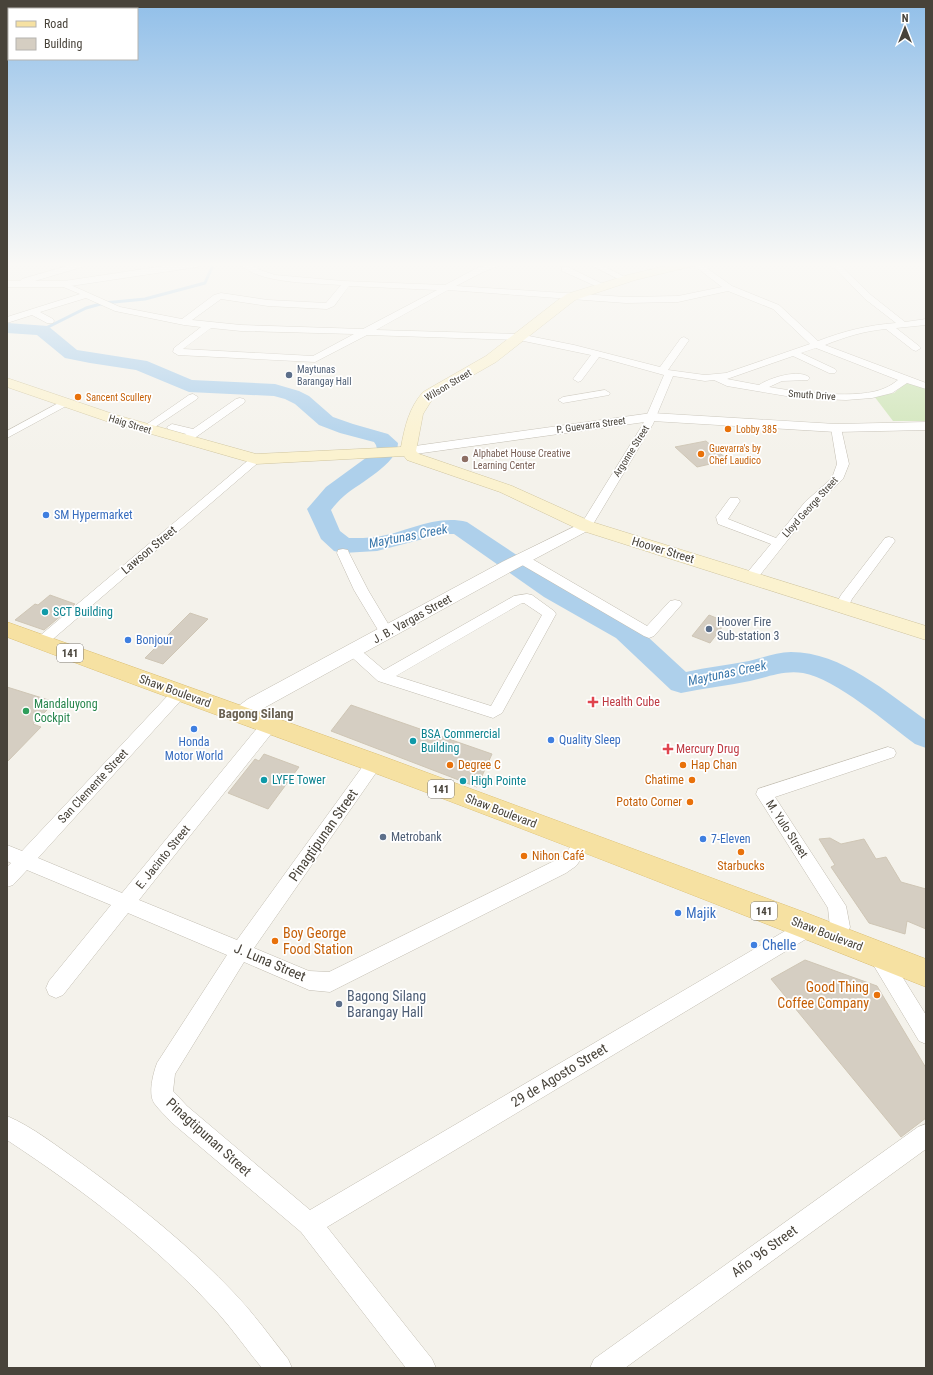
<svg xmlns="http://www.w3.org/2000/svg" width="933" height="1375" viewBox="0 0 933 1375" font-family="'Roboto Condensed',sans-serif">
<rect width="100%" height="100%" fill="#f4f2eb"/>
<path fill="#cfe5b8" d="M907,382l19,6v33h-33l-19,-25 20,-3z"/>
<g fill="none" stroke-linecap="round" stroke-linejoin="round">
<path stroke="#aed0eb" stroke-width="3" d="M42,330l44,-22 18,-5 41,-4 60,-16 8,-18"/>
<path fill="#aed0eb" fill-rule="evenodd" d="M7,323l41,3 29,24 70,11 45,19 83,4 24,7 10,5 24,21 20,7 35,10 10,9c0,21 -39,40 -54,53 -5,4 -9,9 -13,14l9,21 9,7c9,0 19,0 28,-1 30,-5 59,-23 90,-15l95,63 74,41 50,46c21,-5 42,-7 63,-11 14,-3 28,-9 42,-9 51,0 96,41 135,68v28l-11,-4c-27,-20 -80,-66 -112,-71 -19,-3 -35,4 -53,8 -23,5 -46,7 -69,12l-10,-3 -55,-52 -72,-41 -90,-63h-12l-65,17 -34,2 -9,-2 -13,-12 -14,-30 19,-22 48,-35 3,-3 -1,-4 -2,-3 -34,-9 -21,-8 -24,-21 -10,-5 -11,-3 -85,-4 -53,-22 -46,-7 -25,-5 -28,-23 -30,-2z"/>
</g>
<path fill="#d5cec2" stroke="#cfc6b5" d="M706,441l22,19 -31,7 -22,-20z
M50,595l25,9 -31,26 -29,-10 20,-16 3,1z
M190,613l18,6 -45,45 -18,-6z
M709,615l17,7 -16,21 -18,-7z
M7,687l48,15 -22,22 8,3 -34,35z
M351,705l141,49 -15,33 -146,-56z
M264,754l35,13 -31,42 -40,-16 27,-34 4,2z
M830,838l11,6 23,-5 12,20 10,-2 15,25 25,7v40l-19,-8 -2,13 -36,-11 -38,-56 4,-2 -16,-26z
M805,960l72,26 49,82v50l-25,19 -130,-158z"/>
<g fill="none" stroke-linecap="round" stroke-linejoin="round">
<g stroke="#c2bdb1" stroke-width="1">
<path id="minor" d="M74,264h12l-1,2 -57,17 -4,3h-6l-1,-2 5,-5z
M240,264h10l10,6 15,5 68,6 102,4 32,-17 14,-4h12l-20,8 -27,14 170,11 52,-1 44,-9 -30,-23h9l31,22 47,19 39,36c26,-10 50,-16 78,-18l-31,-24 -34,-35h8l32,31 34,27 21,-3v6l-30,3 23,18 2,2 -5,3 -3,-1 -27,-21c-22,2 -41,8 -61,16l101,38v6l-19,-6 -15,10 -20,5 -26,2 -48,-2 -71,-12 -13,-6 -9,1 -32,-5 -20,48 -61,102 -2,3h-8l-2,-3 63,-102 21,-49 -65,-18 -18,24 -3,1 -5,-3 18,-24 -72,-15 -152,-5 -52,27 -137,-7 -5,-3 1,-4 27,-21 -17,-2 -69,-14 -29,-13 -46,14 13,7 1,2 -1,2h-6l-15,-8 -25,8v-6l73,-23 -19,-8 -1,-2 1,-2h3l56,25 62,12 32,-24 7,-2 47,7 58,3 15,-18c-27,-2 -83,-1 -101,-21zM349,286l88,4 -74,39 -122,-4 -49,-5 29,-21 47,7 59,3 7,-3zM448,290l178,13 52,-1 50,-11 45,18 37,35 -84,29 -21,2 -37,-5 21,-30 -5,-3 -3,1 -21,29 -86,-22 -55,-11 -143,-4zM211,328l30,3 113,3 -41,22 -130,-7zM816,348l82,32c-4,3 -8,6 -13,8 -25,12 -88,4 -116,-1l13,-6 26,-1 2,-2c-10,-10 -41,0 -51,7l-32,-6 66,-23 36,17h6l2,-2 -2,-2 -34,-16z
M589,264h10l30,15 -1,2h-6z
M562,267h6l39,19 -4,2h-3l-38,-17z
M605,390l5,3 -1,2 -46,8 -5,-3 5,-3z
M193,394l5,3 -1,2 -48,32h-8l-1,-2 49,-34z
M240,398l4,1 1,2 -1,2 -55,39 -4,1 -5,-3 6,-6 -18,-5 -1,-2 5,-3 21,5 43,-30z
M64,400l4,1 1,2 -1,2 -61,33v-7z
M836,425l5,3 8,36 -6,15 -30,29 -57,72 -5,1 -5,-1 -2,-3 2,-3 25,-30 -53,-20 -2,-7 14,-19h8l2,3 -12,18 48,19 29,-36 27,-24 5,-14 -6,-36z
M256,456l4,1 2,2 -2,2 -214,184 -5,2 -5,-2 -2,-3 2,-3 216,-182z
M889,537l4,1 2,3 -43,58 -5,10 -5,1 -5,-1 -2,-3 6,-11 44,-57z
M343,549l5,1 1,3 19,37 25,42 -2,3 -5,2 -5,-2 -27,-45 -17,-37 1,-3z
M522,555l5,1 120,70 23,-25 5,-1 5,1 2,3 -28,32 -5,2 -5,-2 -127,-74 -1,-3 1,-3z
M527,594l5,1 22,16 2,3 -54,99 -9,5 -115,-37 -33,-30 2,-4 5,-1 5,1 27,23 130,-74zM522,603h2l18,12 -51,91 -95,-30z
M179,688l5,1 3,4 -3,4 -146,161 84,35 141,-172 6,-2 6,2 2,4 -2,4 -136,171 98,40 131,-181 6,-2 6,2 2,4 -2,4 -126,181 55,23 20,1 225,-111c3,-2 8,-4 11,-7 8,-9 11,-21 25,-16l3,5 -17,23 -10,7 -236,119 -21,-2 -65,-28 -69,112 -2,17 14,15 123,104 492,-289 7,-3 7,3 3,6 -3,6 -489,294 105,132 4,9h-30l-105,-136 -130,-110c-5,-6 -12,-12 -17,-19 -6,-10 -1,-29 3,-40l70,-108 -99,-42 -65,82 -7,3 -7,-3 -3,-7 3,-7 62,-76 -84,-35 -14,15 -6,2v-20l4,-4 -4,-2v-16l15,6 152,-162z
M888,747l6,2 2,4 -2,4 -119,40 71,109 4,21 -6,17 -7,3 -7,-3 -3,-6 3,-11 -2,-19 -72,-114 2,-5z
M878,946l7,3 41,66v29l-7,-3 -48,-80 -3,-6 3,-6z
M7,1116c26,11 51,31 74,47 55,40 109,83 155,132 19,20 35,43 52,64l4,9h-30c-15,-18 -28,-37 -44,-55 -61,-67 -135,-123 -211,-173z
M926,1124v25l-301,219h-35l4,-9 324,-232z"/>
</g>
<g stroke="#c2bdb1" stroke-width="1">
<path id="tertiary" d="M177,264h25l-5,3 -133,20h-57v-6h57z
M652,413l184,11 90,-2v8l-90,2 -184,-11 -244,34 -5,-1 -2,-3 2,-3 5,-1z
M586,521l5,2 3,3 -3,3 -77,41 -252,139c-10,7 -17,15 -29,11l-3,-5 3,-5 15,-11 254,-137z"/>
</g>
<g stroke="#d0c59f" stroke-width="1">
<path id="secondary" d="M674,264h21l-2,2 -58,14 -60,20 -79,62 -63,36 -10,16 -7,37 3,3 93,32 80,36 334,104v14l-346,-110 -80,-38 -93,-32 -3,-4 -148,8 -150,-43 -99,-34v-9l109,37 140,39 145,-7c4,-21 8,-39 22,-55l63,-36 72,-56 9,-6 61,-19z"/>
</g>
<g stroke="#dbbf73" stroke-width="1">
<path id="primary" d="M7,622l375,134 427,158 117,45v28c-187,-74 -374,-148 -562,-218 -119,-44 -239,-87 -357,-132z"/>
</g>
<use href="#minor" fill="#fff" fill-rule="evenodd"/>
<use href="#tertiary" fill="#fff" fill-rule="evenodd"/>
<use href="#secondary" fill="#fbf2cf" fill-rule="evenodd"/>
<use href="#primary" fill="#f6e1a2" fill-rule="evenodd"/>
</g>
<linearGradient id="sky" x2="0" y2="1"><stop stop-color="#91bfe9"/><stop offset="0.58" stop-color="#faf9f6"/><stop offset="1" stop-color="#faf9f6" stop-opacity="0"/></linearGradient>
<rect width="933" height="456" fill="url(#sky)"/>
<g fill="#5c6f8a" stroke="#fff" stroke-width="1.5">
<circle cx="289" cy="375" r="4"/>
<circle cx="709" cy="629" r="4"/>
<circle cx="383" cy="837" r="4"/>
<circle cx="339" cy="1004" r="4"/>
</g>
<g fill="#e8710a" stroke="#fff" stroke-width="1.5">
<circle cx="78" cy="397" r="4"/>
<circle cx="728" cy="429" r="4"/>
<circle cx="701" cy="454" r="4"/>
<circle cx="450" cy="765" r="4"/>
<circle cx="683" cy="765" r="4"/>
<circle cx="692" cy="780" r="4"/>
<circle cx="690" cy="802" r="4"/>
<circle cx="741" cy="852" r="4"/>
<circle cx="524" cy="856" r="4"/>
<circle cx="275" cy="941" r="4"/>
<circle cx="877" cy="995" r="4"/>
</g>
<circle fill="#8d6e63" stroke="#fff" stroke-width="1.5" cx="465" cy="459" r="4"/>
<g fill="#3f7fe0" stroke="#fff" stroke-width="1.5">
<circle cx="46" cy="515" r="4"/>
<circle cx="128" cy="640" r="4"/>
<circle cx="194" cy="729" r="4"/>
<circle cx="551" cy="740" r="4"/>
<circle cx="703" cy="839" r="4"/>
<circle cx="678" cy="913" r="4"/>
<circle cx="754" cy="945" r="4"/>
</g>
<g fill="#0f9aa8" stroke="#fff" stroke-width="1.5">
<circle cx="45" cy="612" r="4"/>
<circle cx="413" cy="741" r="4"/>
<circle cx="264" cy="780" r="4"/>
<circle cx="463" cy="781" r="4"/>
</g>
<g fill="#e0444e" stroke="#fff" stroke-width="1.5">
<path d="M591 696h4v4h4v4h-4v4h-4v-4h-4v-4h4z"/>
<path d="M666 743h4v4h4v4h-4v4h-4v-4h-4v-4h4z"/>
</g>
<circle fill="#2e9e5b" stroke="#fff" stroke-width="1.5" cx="26" cy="711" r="4"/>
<g text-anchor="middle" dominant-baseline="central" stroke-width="3.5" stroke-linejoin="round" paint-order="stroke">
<g font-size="10" fill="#4e5e75" stroke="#fff" text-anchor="start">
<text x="297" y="369">Maytunas<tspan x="297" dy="12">Barangay Hall</tspan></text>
</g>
<g font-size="10" fill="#48433a" stroke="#fff">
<text transform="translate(448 385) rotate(-31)">Wilson Street</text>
<text transform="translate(812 395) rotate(4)">Smuth Drive</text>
<text transform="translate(130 424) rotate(17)">Haig Street</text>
<text transform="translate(591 425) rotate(-8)">P. Guevarra Street</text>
<text transform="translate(631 451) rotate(-58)">Argonne Street</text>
<text transform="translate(810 507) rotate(-48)">Lloyd George Street</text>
</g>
<g font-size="10" fill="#c56008" stroke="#fff" text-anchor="start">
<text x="86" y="397">Sancent Scullery</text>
<text x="736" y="429">Lobby 385</text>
<text x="709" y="448">Guevarra's by<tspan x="709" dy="12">Chef Laudico</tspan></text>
</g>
<g font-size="10" fill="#785e54" stroke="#fff" text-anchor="start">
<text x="473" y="453">Alphabet House Creative<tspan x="473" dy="12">Learning Center</tspan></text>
</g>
<g fill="#fff" stroke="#7f7b75" stroke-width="1">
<rect x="57" y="644" width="26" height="18" rx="3"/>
<rect x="428" y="780" width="26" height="18" rx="3"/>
<rect x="751" y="902" width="26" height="18" rx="3"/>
</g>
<g font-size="11" font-weight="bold" fill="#48433a">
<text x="70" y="653">141</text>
<text x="441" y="789">141</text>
<text x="764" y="911">141</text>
</g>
<g font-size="12" fill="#366cbe" stroke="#fff" text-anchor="start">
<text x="54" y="515">SM Hypermarket</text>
<text x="136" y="640">Bonjour</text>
<text x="559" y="740">Quality Sleep</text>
<text x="194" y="742" text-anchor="middle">Honda<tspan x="194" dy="14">Motor World</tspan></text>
<text x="711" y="839">7-Eleven</text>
</g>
<g font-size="12" fill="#48433a" stroke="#fff">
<text transform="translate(149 550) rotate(-40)">Lawson Street</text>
<text transform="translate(663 550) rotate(17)">Hoover Street</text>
<text transform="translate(412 619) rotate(-29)">J. B. Vargas Street</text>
<text transform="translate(175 691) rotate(20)">Shaw Boulevard</text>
<text transform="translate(93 786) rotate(-47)">San Clemente Street</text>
<text transform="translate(501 811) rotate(21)">Shaw Boulevard</text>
<text transform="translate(787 829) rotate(57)">M. Yulo Street</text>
<text transform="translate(163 857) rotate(-51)">E. Jacinto Street</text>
<text transform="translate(827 934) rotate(21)">Shaw Boulevard</text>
</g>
<g font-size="12" fill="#0d838f" stroke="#fff" text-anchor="start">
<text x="53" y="612">SCT Building</text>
<text x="421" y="734">BSA Commercial<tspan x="421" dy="14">Building</tspan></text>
<text x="272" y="780">LYFE Tower</text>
<text x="471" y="781">High Pointe</text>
</g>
<g font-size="12" fill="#4e5e75" stroke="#fff" text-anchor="start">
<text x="717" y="622">Hoover Fire<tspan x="717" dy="14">Sub-station 3</tspan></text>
<text x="391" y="837">Metrobank</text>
</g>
<g font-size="12" fill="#be3a42" stroke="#fff" text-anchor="start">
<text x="602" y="702">Health Cube</text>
<text x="676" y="749">Mercury Drug</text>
</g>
<g font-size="12" fill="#27864d" stroke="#fff" text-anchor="start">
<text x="34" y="704">Mandaluyong<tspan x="34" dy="14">Cockpit</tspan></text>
</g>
<g font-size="12" fill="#c56008" stroke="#fff" text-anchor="start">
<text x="458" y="765">Degree C</text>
<text x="691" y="765">Hap Chan</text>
<text x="684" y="780" text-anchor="end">Chatime</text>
<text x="682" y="802" text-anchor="end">Potato Corner</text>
<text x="532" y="856">Nihon Café</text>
<text x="741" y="866" text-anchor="middle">Starbucks</text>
</g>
<g font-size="13" font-style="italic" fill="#3a78ac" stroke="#fff">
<text transform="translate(408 536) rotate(-11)">Maytunas Creek</text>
<text transform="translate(727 673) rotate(-12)">Maytunas Creek</text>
</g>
<g font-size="13" font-weight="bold" fill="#6a6152" stroke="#fff">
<text x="256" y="713">Bagong Silang</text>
</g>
<g font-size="14" fill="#48433a" stroke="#fff">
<text transform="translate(323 835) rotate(-55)">Pinagtipunan Street</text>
<text transform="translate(270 962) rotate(23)">J. Luna Street</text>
<text transform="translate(559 1075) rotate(-31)">29 de Agosto Street</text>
<text transform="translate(209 1137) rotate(42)">Pinagtipunan Street</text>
<text transform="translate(764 1251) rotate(-36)">Año '96 Street</text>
</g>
<g font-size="14" fill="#366cbe" stroke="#fff" text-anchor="start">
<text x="686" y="913">Majik</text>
<text x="762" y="945">Chelle</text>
</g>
<g font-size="14" fill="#c56008" stroke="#fff" text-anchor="start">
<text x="283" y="933">Boy George<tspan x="283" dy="16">Food Station</tspan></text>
<text x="869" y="987" text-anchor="end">Good Thing<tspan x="869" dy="16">Coffee Company</tspan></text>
</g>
<g font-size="14" fill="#4e5e75" stroke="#fff" text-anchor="start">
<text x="347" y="996">Bagong Silang<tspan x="347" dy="16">Barangay Hall</tspan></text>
</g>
</g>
<rect width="933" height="1375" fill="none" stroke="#48433a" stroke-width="16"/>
<rect x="8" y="8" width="130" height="52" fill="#ffffff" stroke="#b6b4b0"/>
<rect x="16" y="21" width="20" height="6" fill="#f6e1a2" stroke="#b6b4b0"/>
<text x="44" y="28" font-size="12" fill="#48433a">Road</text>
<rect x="16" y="38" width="20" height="12" fill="#d5cec2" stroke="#b6b4b0"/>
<text x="44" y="48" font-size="12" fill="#48433a">Building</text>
<g transform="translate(905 28)" stroke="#ffffff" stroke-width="3" paint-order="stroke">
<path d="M0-3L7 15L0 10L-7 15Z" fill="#48433a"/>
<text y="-6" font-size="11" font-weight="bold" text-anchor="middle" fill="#48433a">N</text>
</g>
</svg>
